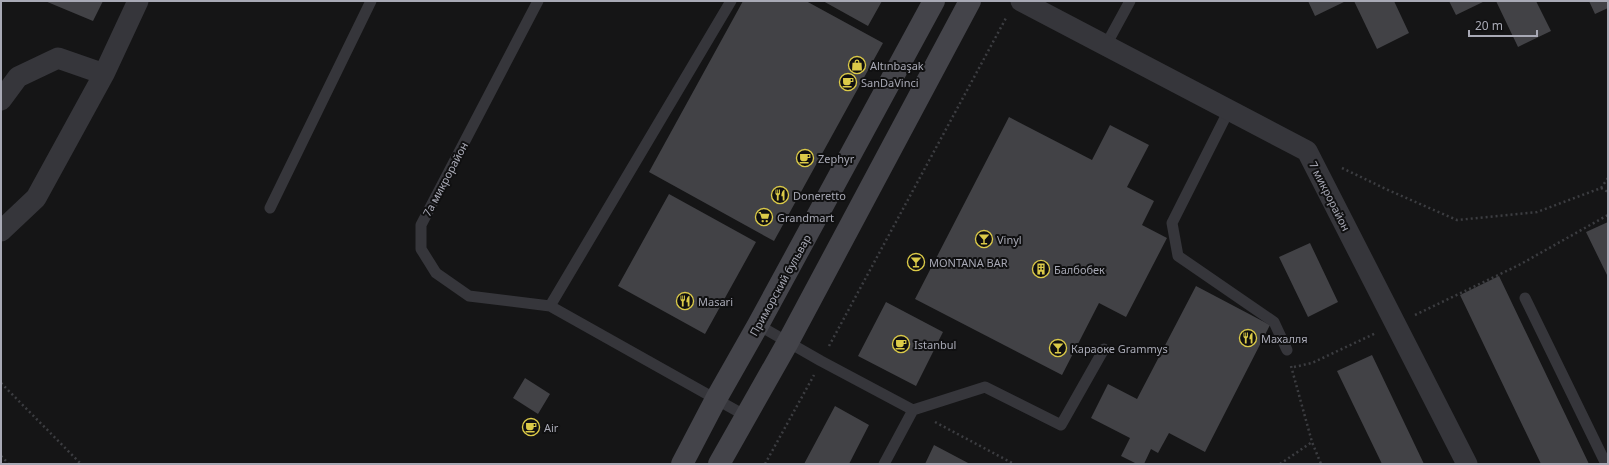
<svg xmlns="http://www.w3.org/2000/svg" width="1609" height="465" viewBox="0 0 1609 465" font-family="'Noto Sans',sans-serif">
<rect width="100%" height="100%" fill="#151516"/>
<path fill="#424246" d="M45,1h58l-10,20z
M743,1h63l77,42 -109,198 -125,-69z
M823,1h59l-14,25z
M1308,1h38l-31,15z
M1354,1h40l15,32 -32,16z
M1449,1h36l-29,14z
M1496,1h40l15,30 -33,16z
M1589,1h19v7l-13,6z
M1009,117l83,43 18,-35 39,20 -22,42 27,14 -12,24 25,13 -41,79 -27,-14 -37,72 -147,-76z
M669,194l87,48 -51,92 -87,-48z
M1608,222v55l-22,-45z
M1310,243l28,59 -30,15 -29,-60z
M1499,276l90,188h-48l-81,-169z
M1196,286l74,39 -65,127 -36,-19 -11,20 -7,-4 -7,15h-7l-16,-8 9,-18 -39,-20 17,-34 29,15z
M886,302l57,30 -27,54 -58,-30z
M1372,355l52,109h-42l-45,-93z
M525,378l25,16 -12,20 -25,-16z
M835,406l34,19 -20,39h-45z
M934,445l36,19h-45z"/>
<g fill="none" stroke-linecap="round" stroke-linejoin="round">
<path stroke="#3c3d41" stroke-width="2.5" stroke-dasharray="2 3" stroke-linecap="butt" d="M1342,168l46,22 69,30 80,-8 64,-24 7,-10
M1601,188l7,4
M1415,315l104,-50 89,-50
M829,346l177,-328
M1291,366l21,76 9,22
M1294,367l18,-4 64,-30
M1,383l80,81
M935,422l79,42
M1,456l8,8
M765,464l49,-89
M1280,464l32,-22"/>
<path stroke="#36363b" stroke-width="11" d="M538,1l-117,224v24l15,24 33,23 81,10 196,110
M1106,45l24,-44
M1229,110l-57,113 6,33 96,66 13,28
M270,208l101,-207
M1525,298l81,166
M550,306l181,-305
M758,325l63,36 92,49 -29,54
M913,410l72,-23 76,38 43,-76"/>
<path stroke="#36363b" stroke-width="21" d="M1021,1l286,150 160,313
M1,100l17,-23 40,-19 46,16
M1,231l35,-33 68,-124 34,-73"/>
<path stroke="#44444a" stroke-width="22" d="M682,464l34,-65 42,-74 176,-324
M719,464l69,-122 182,-341"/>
</g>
<defs>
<g id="shop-ring" transform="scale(0.9)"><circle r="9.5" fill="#101011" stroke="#dbca48" stroke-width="1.5"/><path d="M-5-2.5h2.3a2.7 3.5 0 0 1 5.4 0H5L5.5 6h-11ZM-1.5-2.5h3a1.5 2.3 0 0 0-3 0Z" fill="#dbca48"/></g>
<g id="cafe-ring" transform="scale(0.9)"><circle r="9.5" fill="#101011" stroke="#dbca48" stroke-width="1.5"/><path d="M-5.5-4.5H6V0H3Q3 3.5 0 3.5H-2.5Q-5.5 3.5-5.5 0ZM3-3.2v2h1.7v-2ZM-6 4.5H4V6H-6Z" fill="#dbca48"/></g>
<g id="restaurant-ring" transform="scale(0.9)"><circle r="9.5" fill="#101011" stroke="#dbca48" stroke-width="1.5"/><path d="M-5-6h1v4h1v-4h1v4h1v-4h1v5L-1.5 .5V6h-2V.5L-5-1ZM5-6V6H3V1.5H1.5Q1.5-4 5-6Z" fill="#dbca48"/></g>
<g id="supermarket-ring" transform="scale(0.9)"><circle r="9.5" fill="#101011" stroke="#dbca48" stroke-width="1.5"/><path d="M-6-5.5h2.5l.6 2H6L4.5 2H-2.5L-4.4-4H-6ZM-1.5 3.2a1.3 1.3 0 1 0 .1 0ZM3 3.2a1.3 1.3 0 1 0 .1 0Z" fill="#dbca48"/></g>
<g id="bar-ring" transform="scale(0.9)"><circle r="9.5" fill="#101011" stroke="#dbca48" stroke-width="1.5"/><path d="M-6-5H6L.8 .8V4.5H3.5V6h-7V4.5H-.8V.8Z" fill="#dbca48"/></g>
<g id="building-ring" transform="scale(0.9)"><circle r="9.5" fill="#101011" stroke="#dbca48" stroke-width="1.5"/><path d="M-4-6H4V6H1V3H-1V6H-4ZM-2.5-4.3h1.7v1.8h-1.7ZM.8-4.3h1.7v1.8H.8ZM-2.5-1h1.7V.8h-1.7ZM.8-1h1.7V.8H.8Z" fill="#dbca48"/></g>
</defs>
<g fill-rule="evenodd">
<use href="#shop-ring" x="857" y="65"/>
<use href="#cafe-ring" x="848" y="82"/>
<use href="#cafe-ring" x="805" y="158"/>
<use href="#restaurant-ring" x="780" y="195"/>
<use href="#supermarket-ring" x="764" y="217"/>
<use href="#bar-ring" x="984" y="239"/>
<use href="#bar-ring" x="916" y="262"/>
<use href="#building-ring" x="1041" y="269"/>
<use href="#restaurant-ring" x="685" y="301"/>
<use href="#restaurant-ring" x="1248" y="338"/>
<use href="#cafe-ring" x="901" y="344"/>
<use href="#bar-ring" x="1058" y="348"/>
<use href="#cafe-ring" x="531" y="427"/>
</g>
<g text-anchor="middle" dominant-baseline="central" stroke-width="4" stroke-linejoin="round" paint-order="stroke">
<g font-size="11" fill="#a8a9b5" stroke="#101011" text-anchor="start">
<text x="870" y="65">Altınbaşak</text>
<text x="861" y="82">SanDaVinci</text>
<text x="818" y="158">Zephyr</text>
<text x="793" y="195">Doneretto</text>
<text x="777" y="217">Grandmart</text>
<text x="997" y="239">Vinyl</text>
<text x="929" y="262">MONTANA BAR</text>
<text x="1054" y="269">Балбобек</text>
<text x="698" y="301">Masari</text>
<text x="1261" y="338">Махалля</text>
<text x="914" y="344">Istanbul</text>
<text x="1071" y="348">Караоке Grammys</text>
<text x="544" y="427">Air</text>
</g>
<g font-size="11" fill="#a8a9b5" stroke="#101011">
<text transform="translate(445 179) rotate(-62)">7а микрорайон</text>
<text transform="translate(1330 196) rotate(63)">7 микрорайон</text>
<text transform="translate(780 285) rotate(-61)">Приморский бульвар</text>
</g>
</g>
<rect width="1609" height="465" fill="none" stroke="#a8a9b5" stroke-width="4"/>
<path d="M1469 30v6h68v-6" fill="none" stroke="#a8a9b5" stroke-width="2"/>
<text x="1475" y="30" font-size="12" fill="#a8a9b5" stroke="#101011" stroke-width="3" paint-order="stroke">20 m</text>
</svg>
